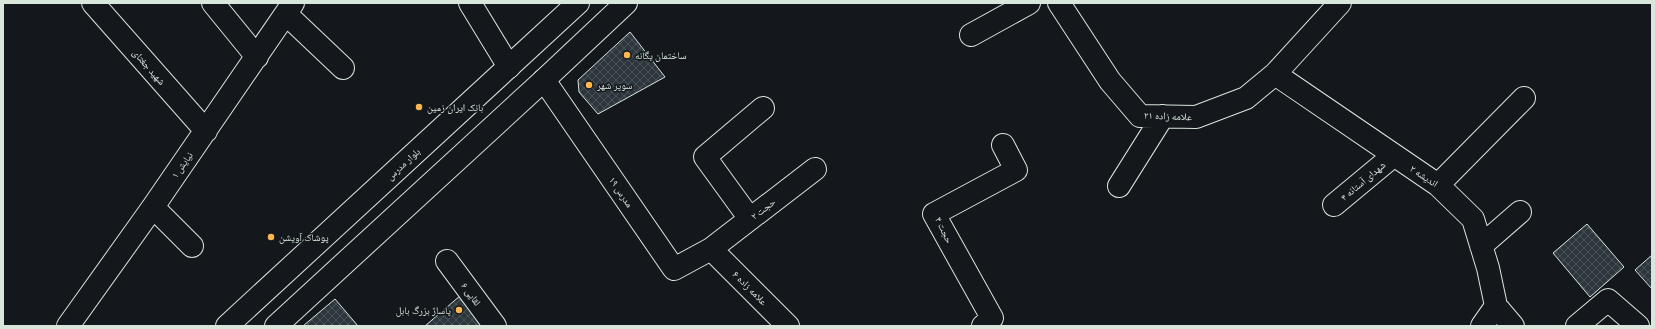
<svg xmlns="http://www.w3.org/2000/svg" width="1655" height="329" viewBox="0 0 1655 329" font-family="Ubuntu,'Noto Naskh Arabic',sans-serif">
<defs>
<pattern id="building-cross-hatch" width="8" height="8" patternUnits="userSpaceOnUse"><rect width="8" height="8" fill="#2c363c"/><path d="M0 0l8 8M0 8l8-8" fill="none" stroke="#4a5358"/></pattern>
</defs>
<rect width="100%" height="100%" fill="#14181c"/>
<path fill="url(#building-cross-hatch)" stroke="#d8e6dc" d="M630,32l35,45 -67,37 -19,-22 -1,-12z
M1587,224l37,43 -34,30 -37,-44z
M1652,255v34l-17,-19z
M461,295l27,31h-63z
M335,299l23,27h-55z"/>
<g fill="none" stroke-linecap="round" stroke-linejoin="round">
<g stroke="#d8e6dc" stroke-width="24">
<path id="minor" d="M93,3l113,128
M213,3l44,54
M470,3l39,64
M1059,3l51,78 30,35 56,1 50,-19 29,-24 65,-71
M286,14l57,54
M971,35l58,-32
M1275,74l163,111 35,34 15,49 8,38 17,20
M544,80l130,189 37,-20 104,-80
M1438,185l86,-87
M1119,186l44,-70
M1334,205l59,-49
M153,207l39,39
M750,219l-45,-62 58,-49
M1481,246l39,-34
M711,249l77,77
M447,261l48,65
M68,326l85,-119 140,-204
M983,326l9,-8 -58,-104 82,-44 -13,-25
M1482,326l14,-20
M1577,326l31,-26 30,26"/>
</g>
<g stroke="#d8e6dc" stroke-width="24">
<path id="primary" d="M227,326l351,-323
M276,326l268,-246 82,-77"/>
</g>
<use href="#minor" stroke="#14181c" stroke-width="22"/>
<use href="#primary" stroke="#14181c" stroke-width="22"/>
</g>
<g fill="#ffb74d" stroke="#14181c" stroke-width="1.5">
<circle cx="627" cy="55" r="4"/>
<circle cx="589" cy="85" r="4"/>
<circle cx="419" cy="107" r="4"/>
<circle cx="271" cy="237" r="4"/>
<circle cx="459" cy="310" r="4"/>
</g>
<g text-anchor="middle" dominant-baseline="central" stroke-width="3" stroke-linejoin="round" paint-order="stroke">
<g font-size="10" fill="#d8e6dc" stroke="#14181c" text-anchor="start">
<text x="635" y="55">ساختمان یگانه</text>
<text x="597" y="85">سوپر شهر</text>
<text x="427" y="107">بانک ایران زمین</text>
<text x="279" y="237">پوشاک آویشن</text>
<text x="451" y="310" text-anchor="end">پاساژ بزرگ بابل</text>
</g>
<g font-size="10" fill="#d8e6dc" stroke="#14181c">
<text transform="translate(149 67) rotate(49)">شهید جغتای</text>
<text transform="translate(1168 116) rotate(2)">علامه زاده ۲۱</text>
<text transform="translate(403 164) rotate(-43)">بلوار مدرس</text>
<text transform="translate(182 165) rotate(-55)">نیایش ۱</text>
<text transform="translate(1424 176) rotate(34)">اندیشه ۲</text>
<text transform="translate(1363 181) rotate(-40)">شهدای آستانه ۴</text>
<text transform="translate(621 192) rotate(56)">مدرس ۱۹</text>
<text transform="translate(763 209) rotate(-38)">حجت ۲</text>
<text transform="translate(944 230) rotate(64)">حجت ۴</text>
<text transform="translate(750 288) rotate(45)">علامه زاده ۶</text>
<text transform="translate(471 294) rotate(54)">لقایی ۶</text>
</g>
</g>
<rect width="1655" height="329" fill="none" stroke="#d8e6dc" stroke-width="8"/>
</svg>
